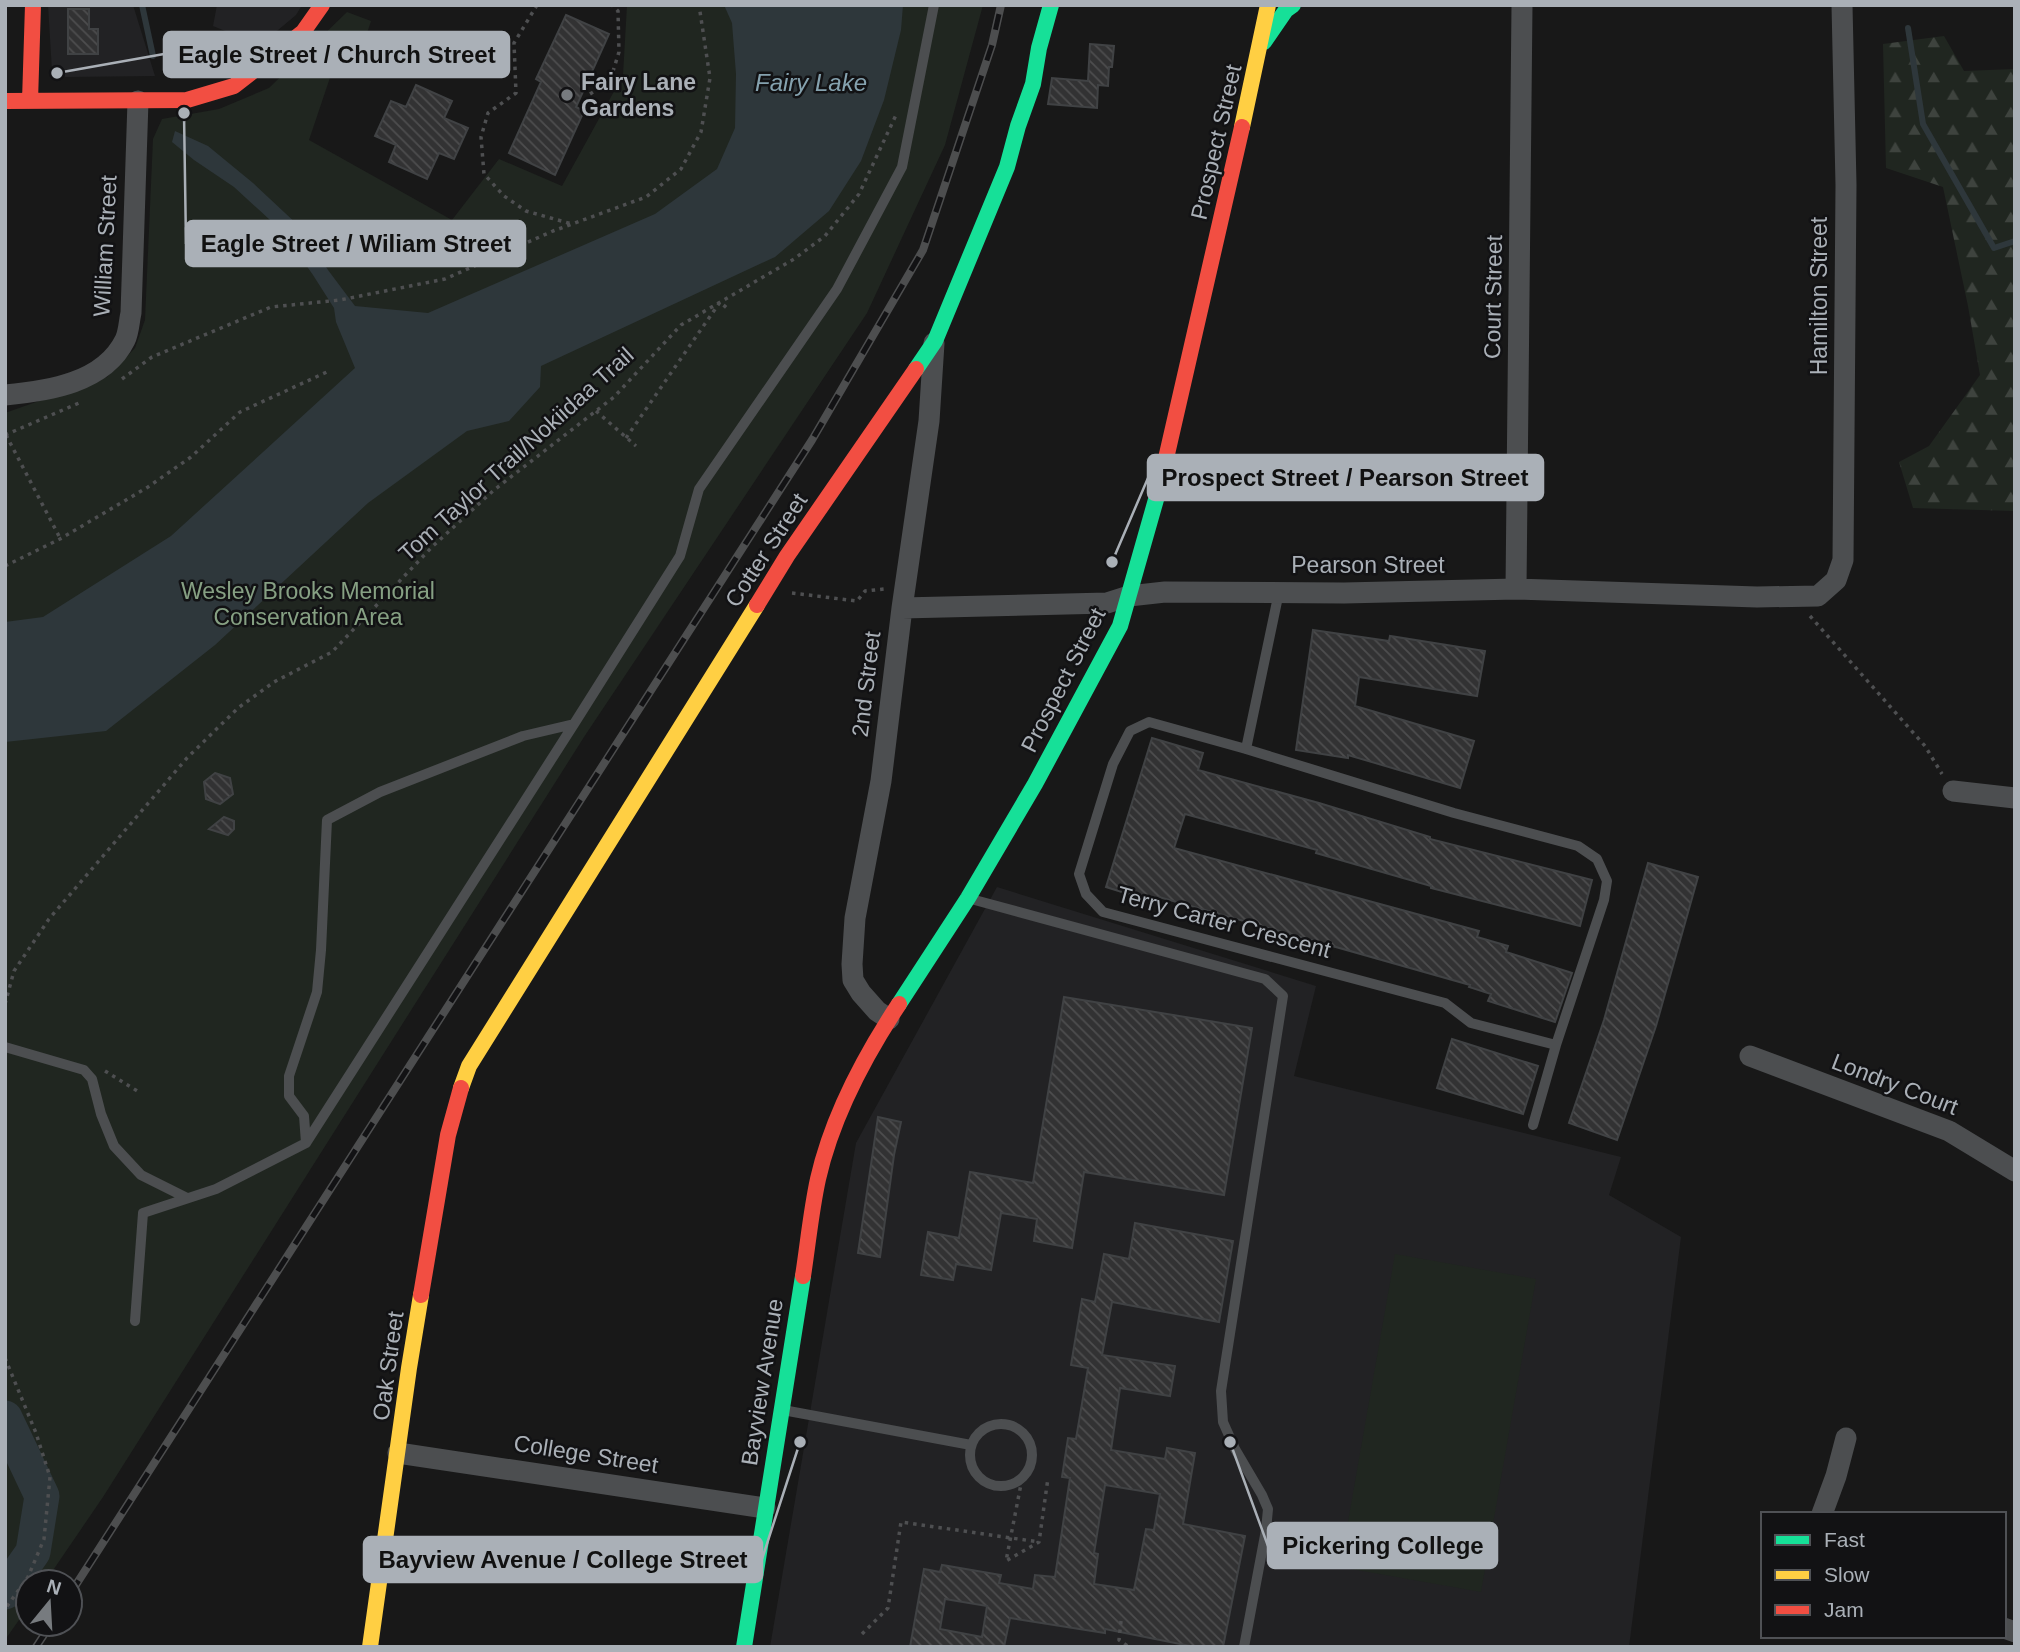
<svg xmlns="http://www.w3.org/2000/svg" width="2020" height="1652" viewBox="0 0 2020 1652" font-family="Helvetica,sans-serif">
<defs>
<pattern id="forest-firs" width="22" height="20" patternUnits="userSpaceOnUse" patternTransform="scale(1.75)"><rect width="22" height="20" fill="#202620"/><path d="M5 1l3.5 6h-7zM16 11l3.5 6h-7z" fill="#3e433e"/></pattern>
<pattern id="building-back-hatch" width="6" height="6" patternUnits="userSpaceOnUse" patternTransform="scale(1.75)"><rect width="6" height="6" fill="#323233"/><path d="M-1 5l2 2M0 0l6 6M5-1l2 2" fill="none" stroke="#4d4d4e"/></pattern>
</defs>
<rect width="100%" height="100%" fill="#181818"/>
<path fill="#222224" d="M48,5h85l22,71 -89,1 -14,-6z
M217,5h85l-6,10 -36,30 -47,-19z
M997,887l319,99 -22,90 327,81 -12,38 72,42 -52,410h-859l86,-504z"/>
<path fill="url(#forest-firs)" d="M1944,36l20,35 51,-2v442l-102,-3 -14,-46 30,-16 51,-71 -12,-69 -25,-119 -57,-19 -3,-124z"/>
<path fill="#202620" d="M627,5h356l-38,140 -78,168 -283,424 -481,760 -58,85h-17v25l-23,33v-1227l102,-36 28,-29 10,-28 8,-181 9,-20 57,-10 50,-21 78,-76 24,9 -7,21h-22l-33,98 143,80 47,-61 63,27 61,-111z
M1395,1254l141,25 -55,313 -141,-25z"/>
<path fill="#2e373b" d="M724,5h179l-2,25 -17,70 -23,61 -32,50 -54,46 -234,109 -1,21 -31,34 -42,10 -99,72 -153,142 -109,86 -101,11v-120l38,-5 128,-81 184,-168 -19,-46 -2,-14 -21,-33 -31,-44 -48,-44 -40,-27 -22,-18 3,-11 33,15 45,37 47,44 28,43 27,36 73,7 227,-99 62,-45 18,-41 1,-54 -4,-51z"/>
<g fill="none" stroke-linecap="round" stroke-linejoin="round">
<path stroke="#2e373b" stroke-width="6" d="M142,5l11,51
M1908,28l15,96 71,124 21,-7"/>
<path stroke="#2e373b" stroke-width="35" d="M5,1418l37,78 -9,56 -28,40"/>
</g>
<path fill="url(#building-back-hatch)" stroke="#404244" stroke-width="2" fill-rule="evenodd" d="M68,9h21v20h9v25h-30z
M566,15l43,19 -33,73 8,4 -29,64 -46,-22 32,-71 -5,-3z
M1090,44l24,2 -2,21h-3l-1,19 -10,-1 -1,23 -49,-4 4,-26 36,3z
M416,85l36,16 -8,17 24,10 -14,31 -15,-6 -12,26 -38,-17 7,-17 -21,-9 16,-35 15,6z
M1313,630l76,11 1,-5 95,15 -8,45 -118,-19 -4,29 119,35 -14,47 -112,-33v3l-52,-8z
M1152,738l51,15 -5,17 121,33 111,34v2l162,41 -12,46 -149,-38v-2l-115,-33 1,-3 -132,-36 -11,34 305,83 -2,6 31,9 -2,6 66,21 -17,49 -67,-21 3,-7 -22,-7 1,-2 -311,-88 -2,6 -51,-16z
M215,773l15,5 3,16 -13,10 -14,-5 -2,-17z
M224,817l10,4v8l-6,6 -19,-6z
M1648,863l50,14 -42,149 -39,114 -48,-17 35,-103z
M1064,997l188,31 -28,167 -140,-23 -12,76 -38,-7 3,-22 -36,-6 -10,57 -35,-6 -3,16 -32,-5 7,-43 31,6 11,-66 63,11z
M1452,1039l86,27 -15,48 -86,-26z
M878,1117l23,5 -7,33 -14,102 -22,-4z
M1135,1223l98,18 -14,81 -107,-20 -10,53 73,11 -5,30 -50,-8 -9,62 54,9 2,-11 28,5 -12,71 62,12 -22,111h-28l-90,-18v4l-95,-15 -6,29h-94l14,-78 16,3 2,-7 59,10 -2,8 34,6 2,-14 20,2 15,-99 -8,-1 6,-39 8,1 12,-71 -17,-3 11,-66 13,3 9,-48 25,5zM1105,1485l55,9 -6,36 -8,-1 -12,61 -40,-6 4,-30 -4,-1zM945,1599l42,7 -5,31 -42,-8z"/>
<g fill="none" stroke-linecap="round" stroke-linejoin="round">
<path stroke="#4e4f51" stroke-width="3.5" stroke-dasharray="3.5 5" stroke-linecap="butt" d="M537,5l-23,38 2,50 -28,20 -7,24 3,37 20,22 22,15 46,13
M590,94l20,-13 9,-29 -1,-41 -6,-6
M122,379l30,-22 119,-50 69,-7 105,-21 108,-48 93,-34 35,-28 20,-37 9,-54 -11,-73
M596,411l40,35
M5,435l74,-32
M6,435l54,103
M626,438l94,-136 8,7
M5,566l55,-27 88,-52 43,-30 49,-45 89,-41
M792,593l65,8 8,-10 19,-2
M1810,616l115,130 17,28
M5,1004l9,-33 35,-52 138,-161 51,-50 36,-26 58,-30 101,-106 61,-56 120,-93 67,-72 113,-66 31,-23 34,-42 37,-79
M105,1071l34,21
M5,1358l31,75 14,44 -6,62 -16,38 -23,32
M1022,1479l-16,82 33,-19 9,-64
M1278,1530h41
M1121,1621l-2,19 10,7
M862,1634l26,-26 13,-86 138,20"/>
<path stroke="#4c4e50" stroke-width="10" d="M1246,749l33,-157
M971,899l294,80 18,17 -62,395 2,31 12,27 27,46 6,14 -2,21 -22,117
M5,1047l79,23 8,9 9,35 13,32 27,29 46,23
M1533,1125l23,-80 48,-145 3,-19 -10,-22 -19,-13 -124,-33 -208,-64 -97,-27 -19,9 -17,33 -34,110 7,20 17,18 342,91 26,20 85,22
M306,1143l268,-419
M135,1321l8,-108 73,-24 90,-46 -2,-27 -15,-20v-20l28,-84 4,-42 6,-130 53,-28 143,-56 51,-12 106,-168 19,-67 138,-200 65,-122 32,-162
M783,1410l188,35
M970 1455a31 31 0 1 1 62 0a31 31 0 1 1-62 0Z"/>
<path stroke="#4c4e50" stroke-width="21" d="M5,395c43,-4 99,-12 120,-55 4,-8 4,-19 6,-27l7,-212
M1516,589l6,-584
M902,608l205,-5 22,-7 36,-4 179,1 172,-4 241,8 61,-1 18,-16 7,-20 3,-375 -4,-180
M1953,791l62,7
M889,1019l-12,-8 -16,-18 -8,-13 -1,-16 3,-46 26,-137 21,-173 27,-187 5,-78
M1750,1056l199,75 66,40
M398,1453l367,55
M1822,1514l14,-38 10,-38
M2004,1628l11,4"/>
<path stroke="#16e098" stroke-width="16" d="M1264,42l22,-32 7,-5
M916,369l19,-28 72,-174 11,-41 15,-42 6,-36 12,-43
M899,1004l69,-106 67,-114 85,-158 39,-137
M744,1647l59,-371"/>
<path stroke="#ffcf43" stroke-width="16" d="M1242,127l26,-122
M461,1088l8,-22 288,-461
M370,1647l39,-279 12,-73"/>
<path stroke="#f24e42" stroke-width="16" d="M5,101l182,-1 47,-14 69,-54 19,-27
M30,101l3,-96
M1159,489l83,-362
M757,605l30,-49 129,-187
M803,1276c5,-32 8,-65 15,-97 14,-62 46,-122 81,-175
M421,1295l27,-160 13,-47"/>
<g stroke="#4d4e4f" stroke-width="8">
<path id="rail" d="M70,1594l742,-1154 111,-190 69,-205 9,-40
M36,1647l15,-23"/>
</g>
<use href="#rail" stroke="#121214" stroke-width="5" stroke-dasharray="16" stroke-linecap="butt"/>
</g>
<circle fill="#777b7f" stroke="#121214" stroke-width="2.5" cx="567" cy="95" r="7"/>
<g text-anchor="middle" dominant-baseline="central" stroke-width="5" stroke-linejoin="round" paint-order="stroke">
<g font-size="23" font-weight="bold" fill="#aab0b7" stroke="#121214" text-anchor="start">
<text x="581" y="82">Fairy Lane<tspan x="581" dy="26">Gardens</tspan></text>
</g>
<g font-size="23" fill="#aab0b7" stroke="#121214">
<text transform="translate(1216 142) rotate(-77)">Prospect Street</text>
<text transform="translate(105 246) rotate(-87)">William Street</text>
<text transform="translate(1819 296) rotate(-90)">Hamilton Street</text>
<text transform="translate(1493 297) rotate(-89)">Court Street</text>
<text transform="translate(516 454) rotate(-42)">Tom Taylor Trail/Nokiidaa Trail</text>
<text transform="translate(766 550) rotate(-57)">Cotter Street</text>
<text x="1368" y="565">Pearson Street</text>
<text transform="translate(1063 680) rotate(-63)">Prospect Street</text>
<text transform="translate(866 684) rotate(-83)">2nd Street</text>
<text transform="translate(1224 922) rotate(15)">Terry Carter Crescent</text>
<text transform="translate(1895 1084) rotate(21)">Londry Court</text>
<text transform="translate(388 1366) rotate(-82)">Oak Street</text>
<text transform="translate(762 1382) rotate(-81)">Bayview Avenue</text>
<text transform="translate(586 1454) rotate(9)">College Street</text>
</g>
<g font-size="23" fill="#86a083" stroke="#121214">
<text x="308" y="591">Wesley Brooks Memorial<tspan x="308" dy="26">Conservation Area</tspan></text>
</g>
<g font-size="24" font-style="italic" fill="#85a2af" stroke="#121214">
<text x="811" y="82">Fairy Lake</text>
</g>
</g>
<path fill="none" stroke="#aab0b7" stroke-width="2.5" d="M57 73L164 54M184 113L186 244M1112 562L1148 478M1230 1442L1268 1546M800 1442L762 1559"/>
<g fill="#aab0b7" stroke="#121214" stroke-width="2.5">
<circle cx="57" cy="73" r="7"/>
<circle cx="184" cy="113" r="7"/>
<circle cx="1112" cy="562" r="7"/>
<circle cx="1230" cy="1442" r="7"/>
<circle cx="800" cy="1442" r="7"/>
</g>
<g fill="#aab0b7" stroke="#aab0b7" stroke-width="2.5">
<rect x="164" y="32" width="345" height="45" rx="7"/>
<rect x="186" y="221" width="339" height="45" rx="7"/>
<rect x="1148" y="455" width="395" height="45" rx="7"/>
<rect x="1268" y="1523" width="229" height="45" rx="7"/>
<rect x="364" y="1537" width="398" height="45" rx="7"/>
</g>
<g font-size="24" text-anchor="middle" font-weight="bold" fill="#111">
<text x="337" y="63">Eagle Street / Church Street</text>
<text x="356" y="252">Eagle Street / Wiliam Street</text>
<text x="1345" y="486">Prospect Street / Pearson Street</text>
<text x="1383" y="1554">Pickering College</text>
<text x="563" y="1568">Bayview Avenue / College Street</text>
</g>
<rect width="2020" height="1652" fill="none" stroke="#aab0b7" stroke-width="14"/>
<rect x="1761" y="1512" width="245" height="126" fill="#121214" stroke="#4f5155" stroke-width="2"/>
<rect x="1775" y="1535" width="35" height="10" fill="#16e098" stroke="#4f5155" stroke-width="2"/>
<text x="1824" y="1547" font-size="21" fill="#aab0b7">Fast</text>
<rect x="1775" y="1570" width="35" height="10" fill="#ffcf43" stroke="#4f5155" stroke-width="2"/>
<text x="1824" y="1582" font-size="21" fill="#aab0b7">Slow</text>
<rect x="1775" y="1605" width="35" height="10" fill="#f24e42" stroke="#4f5155" stroke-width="2"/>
<text x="1824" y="1617" font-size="21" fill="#aab0b7">Jam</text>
<g transform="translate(49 1603) rotate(18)"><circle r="33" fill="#121214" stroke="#4f5155" stroke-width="2"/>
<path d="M0-5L12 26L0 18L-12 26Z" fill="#777b7f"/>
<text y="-10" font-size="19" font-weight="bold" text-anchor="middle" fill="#aab0b7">N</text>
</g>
</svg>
